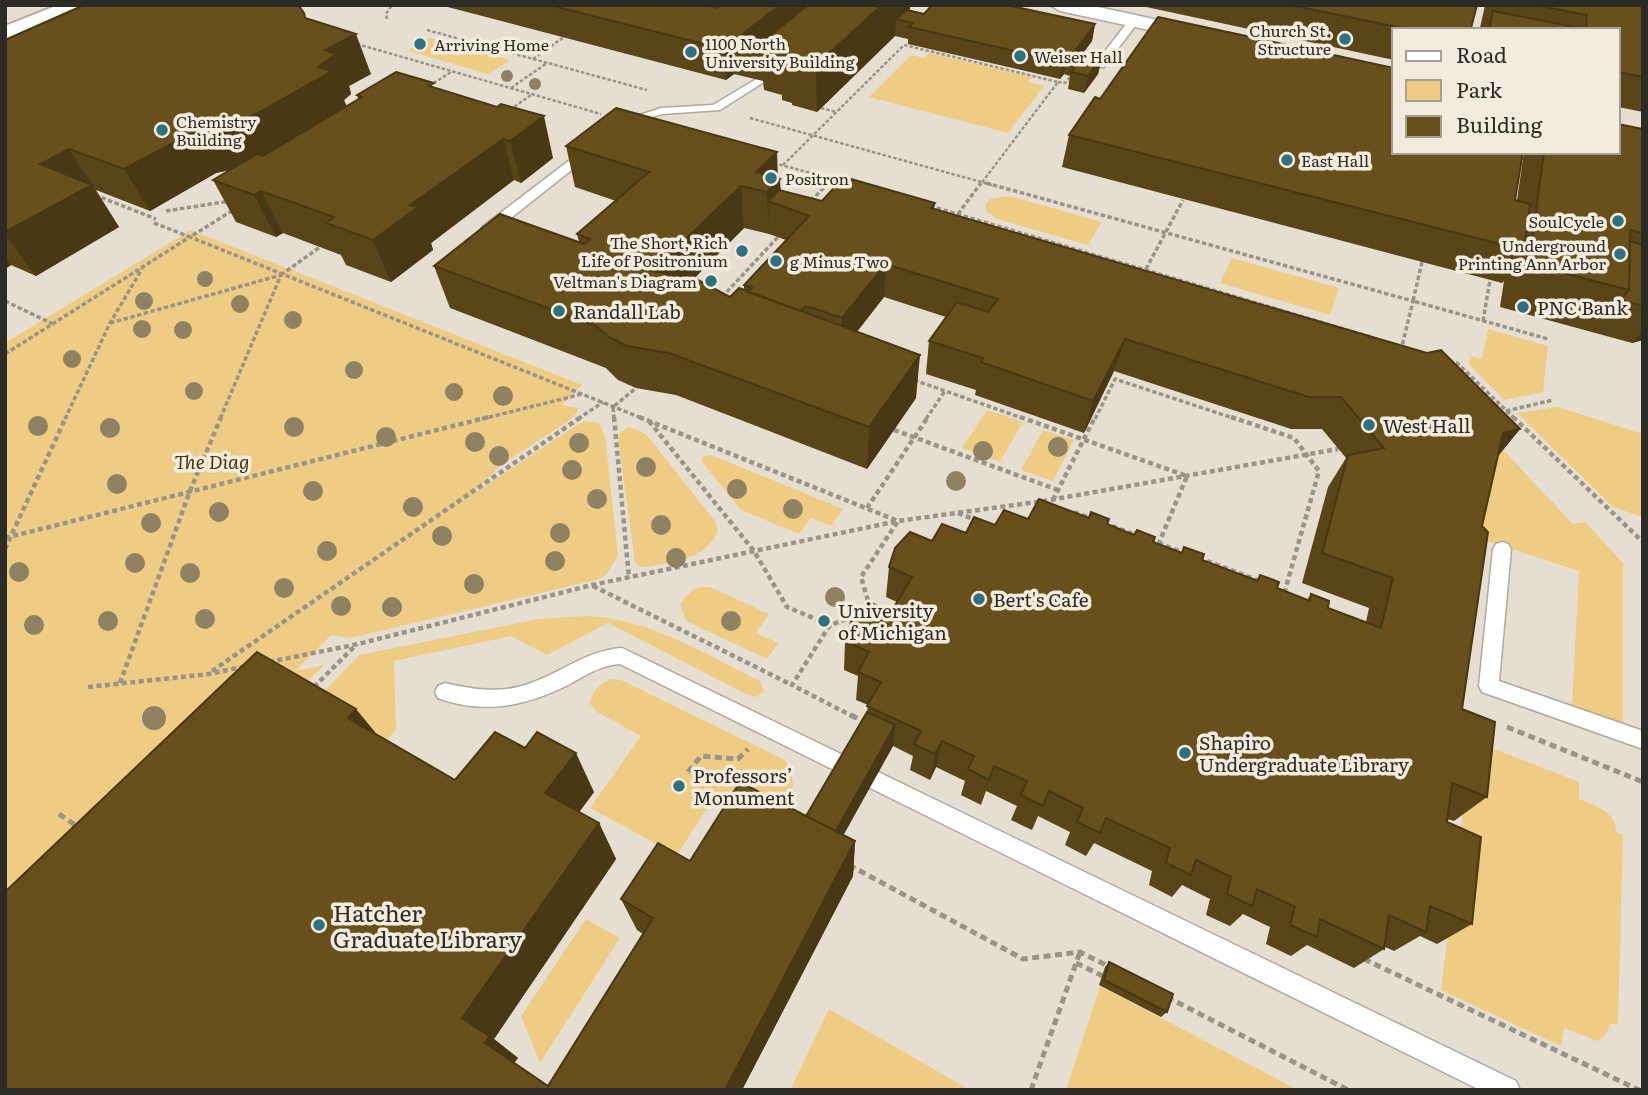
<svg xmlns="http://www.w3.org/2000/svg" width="1648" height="1095" viewBox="0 0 1648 1095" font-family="Literata,serif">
<rect width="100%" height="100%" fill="#e6dfd1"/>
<path fill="#efcc83" d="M431,38l79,22 -22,14 -79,-23 7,-8z
M929,53l103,24 -4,5 16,4 -36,47 -139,-36 42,-42 13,3z
M1010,196l3,1 89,25 -14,23 -91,-26 -11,-8 -1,-6 5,-6z
M191,230l391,155 -20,20 15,3v5l-10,9 -66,43 -31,31 107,-71 7,-4 15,2 6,12 13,121 -12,19 -10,5 -245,58 -20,-3 -36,36 30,-6 -320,294v-616z
M1232,258l107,30 -9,27 -110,-32z
M1488,329l60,17 -5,46 -39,8 -35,-36 1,-8 12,3z
M1558,407l85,27v83l-30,-10 -96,-94z
M987,410l36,12 -23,40 -38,-14z
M629,427l17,7 69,87 3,10c-12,29 -44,30 -71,36h-7l-5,-5 -17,-124 2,-5z
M1043,430l31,10 -21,41 -32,-11z
M1494,440l79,84 12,-2 38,41v163l-51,-20 7,-135 -119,-39z
M711,455l132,54 -12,17 -20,-8 -12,16 -58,-24 -39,-48 1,-5z
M701,587h9l59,27 -13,19 22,10 -11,16 -81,-38 -6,-17 12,-14z
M586,616c63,2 119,38 174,65l4,10 -8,6 -8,-2 -140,-72 -61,32 -36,-19 -117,25 2,68 -14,17 -71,-41 48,-50 179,-36z
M610,679l11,1 164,80c9,18 12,30 -1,47l-38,6 -31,-17 -38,59 -87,-47 51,-72 -44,-24 -7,-8c1,-12 9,-20 20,-25z
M1472,740l107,42v17c16,7 37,12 37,33l7,3 -5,190 -6,-2 -9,15 -6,3 -33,-13 -3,18 -120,-56z
M586,919l34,19 -80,125 -19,-47z
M1100,986l198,104h-232z
M829,1009l136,78 -1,3h-174z"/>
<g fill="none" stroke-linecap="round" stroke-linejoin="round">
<g stroke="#b0a99c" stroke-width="3">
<path id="service" d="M1130,19l9,2 -35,46h-8v-4z
M760,77l5,3 -1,2 -44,28 -58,4 -37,11 -6,-3 42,-14 52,-3z
M583,150l10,3 -101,80h-10v-6z
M1502,542l6,2 3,5 -12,132 144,50v18l-161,-57 -3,-6 14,-137 3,-5z
M622,648l894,433 4,9h-40l-860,-426c-19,1 -34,11 -50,20 -43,22 -86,31 -132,14l-3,-6 3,-6 7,-3c29,7 57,11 86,0 31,-11 57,-33 91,-35z"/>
</g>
<g stroke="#b0a99c" stroke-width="3">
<path id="minor" d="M1050,5h39l111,24 7,2 3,4 -3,4 -7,2 -140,-30z"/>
</g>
<g stroke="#b0a99c" stroke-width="4">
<path id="tertiary" d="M58,5h31l-3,5 -81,31v-15z"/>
</g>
<path stroke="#999489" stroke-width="2.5" stroke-dasharray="3.5 2" stroke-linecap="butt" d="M387,19l-1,-5 6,-9
M427,30l220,60
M357,44l244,70
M533,59l31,-22
M1058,82l7,1 6,-7
M429,86l22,-14
M511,88l36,-25
M821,108l15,4
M510,110l21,-15
M750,118l242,67
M774,163l70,19
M783,165l121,-120 154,37 -78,103
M826,185l6,-6"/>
<path stroke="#999489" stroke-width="3.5" stroke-dasharray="4.5 2.5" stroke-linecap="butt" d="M986,183l427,118 -11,45
M95,195l61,24
M811,201l17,-18
M930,206l441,131
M166,211l64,-10
M958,214l23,-31
M154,223l36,14 45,-28
M1422,262l-9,39 135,38
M1146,269l37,-69
M281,275l39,-28
M722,297l56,-60
M5,301l48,23
M1483,321l7,-41
M110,323l171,-48 -61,144
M5,354l185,-117 454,182
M1449,361l8,2 58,56
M914,380l111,39
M1506,411l47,-11
M65,419l45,-96 32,-54
M482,419l100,-25
M578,419l25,-17
M614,419l-1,-12 23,-19
M926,419l19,-28
M1095,419l20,-40 121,40"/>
<path stroke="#999489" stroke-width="4.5" stroke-dasharray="5 3.5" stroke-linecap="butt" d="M614,417l15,161
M639,417l259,104 -37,56 9,31
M1020,417l167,59 -28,67
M1231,417l63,21 25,33 -35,123
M1513,417l130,125
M649,421l105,130 33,56 43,18
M894,430l164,60
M1053,500l42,-83
M867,508l61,-91
M1074,512l18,7
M958,513l18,7
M1104,523l34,13
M5,538l484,-121
M1150,540l34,13
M5,549l61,-132
M1199,558l61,23
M593,586l199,99
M269,662l89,-18 234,-59 306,-64 146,-20 294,-52
M212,671l369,-254
M120,683l70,-192 31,-74
M88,687l121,-13 38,-8
M314,687l43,-43
M854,717l-62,-32 38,-60 29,-10"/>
<path stroke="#999489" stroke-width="5" stroke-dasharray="7 4.5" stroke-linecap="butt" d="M851,715l15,8
M1507,727l136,55
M688,772l13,-16 37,3 10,-10
M59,814l19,13
M849,865l174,94 57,-7 30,15
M1364,959l275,131
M1076,963l27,13
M1167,997l181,93
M1031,1090l49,-138"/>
<use href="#service" fill="#fff" fill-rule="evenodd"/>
<use href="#minor" fill="#fff" fill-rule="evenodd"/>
<use href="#tertiary" fill="#fff" fill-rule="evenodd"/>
</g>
<g fill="#8f8263">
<circle cx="507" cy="76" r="6"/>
<circle cx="535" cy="84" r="6"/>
<circle cx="205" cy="279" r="8"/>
<circle cx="144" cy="301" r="9"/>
<circle cx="240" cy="304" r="9"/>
<circle cx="293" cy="320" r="9"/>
<circle cx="142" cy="329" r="9"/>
<circle cx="183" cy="330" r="9"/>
<circle cx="72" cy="359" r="9"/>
<circle cx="354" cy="370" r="9"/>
<circle cx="194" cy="391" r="9"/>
<circle cx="454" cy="392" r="9"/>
<circle cx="503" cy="396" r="10"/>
<circle cx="38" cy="426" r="10"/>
<circle cx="294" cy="427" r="10"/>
<circle cx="110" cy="428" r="10"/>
<circle cx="386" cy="437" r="10"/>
<circle cx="475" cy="442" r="10"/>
<circle cx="579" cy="443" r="10"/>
<circle cx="1058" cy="447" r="10"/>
<circle cx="983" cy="451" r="10"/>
<circle cx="499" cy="456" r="10"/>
<circle cx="646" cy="467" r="10"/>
<circle cx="572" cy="470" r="10"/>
<circle cx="956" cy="481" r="10"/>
<circle cx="117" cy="484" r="10"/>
<circle cx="737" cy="489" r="10"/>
<circle cx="313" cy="491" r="10"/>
<circle cx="597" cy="499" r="10"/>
<circle cx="413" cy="507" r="10"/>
<circle cx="793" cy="509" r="10"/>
<circle cx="219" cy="512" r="10"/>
<circle cx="151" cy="523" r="10"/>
<circle cx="661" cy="525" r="10"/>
<circle cx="560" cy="533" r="10"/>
<circle cx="442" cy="536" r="10"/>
<circle cx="327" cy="551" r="10"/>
<circle cx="676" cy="558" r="10"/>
<circle cx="555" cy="561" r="10"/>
<circle cx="135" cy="563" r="10"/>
<circle cx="19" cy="572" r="10"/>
<circle cx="190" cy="573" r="10"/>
<circle cx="474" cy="584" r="10"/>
<circle cx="284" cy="588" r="10"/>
<circle cx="835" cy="597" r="10"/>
<circle cx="341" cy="606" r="10"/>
<circle cx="392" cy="607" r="10"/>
<circle cx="205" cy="619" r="10"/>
<circle cx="108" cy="621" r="10"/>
<circle cx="731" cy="621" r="10"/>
<circle cx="34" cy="625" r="10"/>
<circle cx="154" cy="718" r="12"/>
</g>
<path fill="#594517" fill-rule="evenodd" d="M440,5h267l10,3 4,-3h189v5l14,4 171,10 -3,17 -9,12 19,4 -4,17 -14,19 -16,-4 2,-13 -6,-2 -4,5 -152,-35v-5l-13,-3 -78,76 -25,-7v-2l-10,-3v-5l-18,-5 -1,-9 -29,-7 -8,6z
M1137,5h340l-6,23 9,2h-86v30z
M1485,5h158v107l-25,-5v-77h-134v-1l-4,-1z
M307,19l64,55 -22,12 2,8 -7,6 2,6 12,-7 -1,-4 79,-7 117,70 -32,25 -7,-3 -83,63 2,7 -42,32 -45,-17 -5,-10 -58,-22 -7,4 -40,-15 -23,-42 17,-10 -14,3 -66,38 -54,-21 23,37 -83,49 -25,-11 -6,4v-229z
M1100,99l417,101 7,-48h94l25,-23v211l-11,3 -132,-36 4,-26 -2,2 -440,-116 7,-32z
M566,146l212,32 3,12 41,11 113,2 -1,6 586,220 -23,28 -15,69 -20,183 25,88 -33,24 -7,-2v3l25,102 -35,20 -17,-8 -26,15 -9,-4 -1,2 -30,19 -47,-23 -16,11 -25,-12 4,-17 -27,-13 -13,12 -24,-11 4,-16 -28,-14 -10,12 -23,-12 3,-14 -58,-28 -8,13 -21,-11 5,-13 -32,-16 -6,14 -21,-10 6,-14 -31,-15 -5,14 -20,-10 4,-14 -29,-14 -6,13 -20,-10 3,-14 -20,-10 -50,89 12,6 -2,35 -111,214h-737l373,-355 77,45 139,12 -15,20 20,11 17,36 -122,180 24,19 -4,5 34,23 95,-152 -6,-4 -16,-31 69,-38 116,-45 61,-104 1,-7 -12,-5 2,-24 -14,-6 1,-29 46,-29 6,-10 -11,-5 3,-30 43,-26 63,-16 33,-6 79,6 149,56 4,-6 17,13 30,12 4,-6 17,14 38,14 3,-14 -67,-25 26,-96 18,-29 -24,-29h-31l-177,-58 -30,62 -109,-38 1,-5 -50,-16 3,-33 17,-24 -62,-20 -27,35 59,66 -49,71 -191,-74 -40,-7 -18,-8 -12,-12 -156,-60 -16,-42 145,-24 -2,-8 39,-33 -41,-14zM744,228l25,6 17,6 -42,45v5l-14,7 -36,-19z
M1109,962l58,50 -6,5 -62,-32 6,-18z"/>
<path fill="#483813" d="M780,5h39l-50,40 -30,-8z
M882,5h28l-1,17 -13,-3 -1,17 -78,76 -1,-47z
M1095,24l-3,17 -14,19 -3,-9z
M356,34l15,40 -22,12 2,8 -7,6 5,12 -97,53 -36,8 -66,38 -26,-42 194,-102 7,-17z
M731,43l3,31 -8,6 -2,-31z
M1067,57l-3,17 -4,5 3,-17z
M1102,57l-4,17 -14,19 4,-17z
M544,116l9,42 -32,25 -11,-42z
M503,139l11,41 -83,63 2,7 -42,32 -18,-42 37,-35z
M69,149l50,78 -83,49 -31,-41v-3l35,-68z
M777,152l1,29 2,-2 1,27 -13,-5 1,33 -2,-42 -11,-20z
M741,186l3,42 -69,70 -23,-27z
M261,191l22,42 -7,4 -22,-42z
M5,257l6,8 -6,4z
M886,264l-2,33 -43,54 1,-33z
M1643,331v9l-11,3z
M1125,339l-11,32 -30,62 9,-32z
M920,355l-4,43 -49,71 2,-42z
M1520,429l-26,32 9,-28z
M356,709l33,40 -41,-31z
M895,725l-2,21 -65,117v-18z
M942,741l-6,26 -6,13 5,-26z
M576,753l18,39 -28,38 -21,-37z
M599,823l17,36 -122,180 24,19 -5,6 -28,-21 -23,-25z
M855,841l-2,35 -111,214h-17z"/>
<path fill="#67501b" stroke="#483813" stroke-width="2" d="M84,5h214l6,8 1,5 51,16 -31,16 11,4 -18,13 14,4 -74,42 -27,11 -37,8 -70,37 -55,-20 -29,15 52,21 -87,47v-192z
M549,5h158l10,3 4,-3h59l-41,32 24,5 -2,1 1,7 -31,-7 -7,6z
M808,5h74l-66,60 -26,-7 2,-2 -12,-3 5,-4 -24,-6z
M932,5h74l89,19 -20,27 27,6 -14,19 -17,-4 9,-12 -13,-3 -4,5 -154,-35 4,-4 -17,-4 11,-9 17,4z
M1290,5h187l-6,23 9,2h-68z
M1535,5h108v72l-25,-5v-42h-32l1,-15z
M1493,11l82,16 -1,3h-85z
M1158,17l236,51v84h129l-8,48 15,4 -6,46 -455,-115 26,-38 5,2z
M396,72l38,11 -5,3 68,21 4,-3 43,12 -34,25 -7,-2 -93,66 8,2 -45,33 -47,-17 8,-6 -73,-26 -7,4 -41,-15 44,-26 6,2 99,-59 -5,-2z
M616,108l161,44 -21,20 24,7 -13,13 -26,-6 -89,85 42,7 36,19 9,-9 181,67 -51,72 -200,-74 -42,-7 -18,-9 -13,-11 -162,-60 66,-52 84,30 6,-5 -13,-5 72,-62 -83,-26z
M1618,124l25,5v104l-13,-3 -1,60 -100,-26 15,-112h74z
M844,177l91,26 -4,5 496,145 14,-3 79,79 -17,4 -21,93 6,6 -26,177 33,13 -8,75 -35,-14 -5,39 34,15 -9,87 -42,-18 -4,26 -37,-17 -5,34 -64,-30 -3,18 -27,-12 5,-18 -38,-18 -5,17 -25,-12 4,-17 -35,-17 -5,15 -25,-12 4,-15 -64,-30 -6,15 -23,-11 6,-14 -34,-17 -6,15 -22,-11 6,-14 -33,-15 -5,14 -21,-11 6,-13 -32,-15 -7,13 -21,-10 7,-13 -54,-25 14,-24 -23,-10 11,-20 -24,-11 7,-22 17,-17 22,10 21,-35 -23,-10 6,-19 15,-16 22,9 10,-17 24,9 8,-16 21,8 9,-15 24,9 11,-20 50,19 2,-6 18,7 -2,5 27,11 3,-5 18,7 -2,5 29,11 2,-6 20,7 -2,6 56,21 2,-6 19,7 -2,6 33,13 1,-7 18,7 -1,7 53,20 12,-50 -71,-25 26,-98 36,-7 -43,-51h-32l-184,-58 -32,62 -112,-39 2,-4 -54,-17 28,-39 31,10 10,-13 -112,-35 -44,54 -36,-12 -5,5 -53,-19 4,-4 -8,-3 65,-69 -41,-15 11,-11 43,11z
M1630,241l13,4v61l-22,-6 8,-10z
M257,652l99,57 -8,9 107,62 40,-48 30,16 12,-16 39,21 -31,40 54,30 -137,195 27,18 -4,7 63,43 105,-168 -32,-19 37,-56 32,18 50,-79 115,59 -130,249h-720v-198z
M867,712l28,13 -59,106 -30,-15z
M1109,962l64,32 -6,18 -63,-32z"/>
<g fill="#2e7182" stroke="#f3ecde" stroke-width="2.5">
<circle cx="1345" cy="39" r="7"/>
<circle cx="420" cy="44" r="7"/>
<circle cx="691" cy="52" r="7"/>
<circle cx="1020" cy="56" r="7"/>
<circle cx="162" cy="130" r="7"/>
<circle cx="1287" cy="160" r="7"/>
<circle cx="771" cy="178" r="7"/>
<circle cx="1618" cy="221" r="7"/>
<circle cx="742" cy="251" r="7"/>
<circle cx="1620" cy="254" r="7"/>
<circle cx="776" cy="261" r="7"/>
<circle cx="711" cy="281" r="7"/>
<circle cx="1523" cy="307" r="7"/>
<circle cx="559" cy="311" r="7"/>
<circle cx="1369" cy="425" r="7"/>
<circle cx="979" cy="599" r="7"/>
<circle cx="824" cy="621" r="7"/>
<circle cx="1185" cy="753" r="7"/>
<circle cx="679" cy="786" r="7"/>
<circle cx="319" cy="925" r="7"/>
</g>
<g text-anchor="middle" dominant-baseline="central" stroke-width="7" stroke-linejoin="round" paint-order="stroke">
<g font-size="16" fill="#2d2b25" stroke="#f3ecde" text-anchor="start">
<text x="1331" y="30" text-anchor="end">Church St.<tspan x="1331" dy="18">Structure</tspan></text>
<text x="705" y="43">1100 North<tspan x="705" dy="18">University Building</tspan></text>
<text x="434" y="44">Arriving Home</text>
<text x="1034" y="56">Weiser Hall</text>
<text x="176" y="121">Chemistry<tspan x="176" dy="18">Building</tspan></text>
<text x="1301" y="160">East Hall</text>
<text x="785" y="178">Positron</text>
<text x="1604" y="221" text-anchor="end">SoulCycle</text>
<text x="728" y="242" text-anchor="end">The Short, Rich<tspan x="728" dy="18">Life of Positronium</tspan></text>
<text x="1606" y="245" text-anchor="end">Underground<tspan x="1606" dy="18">Printing Ann Arbor</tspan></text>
<text x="790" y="261">g Minus Two</text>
<text x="697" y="281" text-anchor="end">Veltman's Diagram</text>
</g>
<g font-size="19" fill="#2d2b25" stroke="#f3ecde" text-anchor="start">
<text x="1537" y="307">PNC Bank</text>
<text x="573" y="311">Randall Lab</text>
<text x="1383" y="425">West Hall</text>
<text x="993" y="599">Bert's Cafe</text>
<text x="838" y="610">University<tspan x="838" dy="22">of Michigan</tspan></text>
<text x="1199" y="742">Shapiro<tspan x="1199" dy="22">Undergraduate Library</tspan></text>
<text x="693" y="775">Professors’<tspan x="693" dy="22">Monument</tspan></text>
</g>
<g font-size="19" font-style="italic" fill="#473509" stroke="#f3ecde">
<text x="212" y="461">The Diag</text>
</g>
<g font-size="23" fill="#2d2b25" stroke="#f3ecde" text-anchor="start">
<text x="333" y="912">Hatcher<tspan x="333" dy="26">Graduate Library</tspan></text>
</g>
</g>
<rect width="1648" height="1095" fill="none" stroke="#2d2b25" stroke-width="14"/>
<rect x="1392" y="28" width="228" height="126" fill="#f3ecde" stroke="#a49f94" stroke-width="2"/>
<rect x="1406" y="51" width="35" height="10" fill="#ffffff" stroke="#a49f94" stroke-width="2"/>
<text x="1456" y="63" font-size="21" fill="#2d2b25">Road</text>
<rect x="1406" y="80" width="35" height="21" fill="#efcc83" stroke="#a49f94" stroke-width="2"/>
<text x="1456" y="98" font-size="21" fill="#2d2b25">Park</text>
<rect x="1406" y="116" width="35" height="21" fill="#67501b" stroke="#a49f94" stroke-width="2"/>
<text x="1456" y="133" font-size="21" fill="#2d2b25">Building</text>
</svg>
